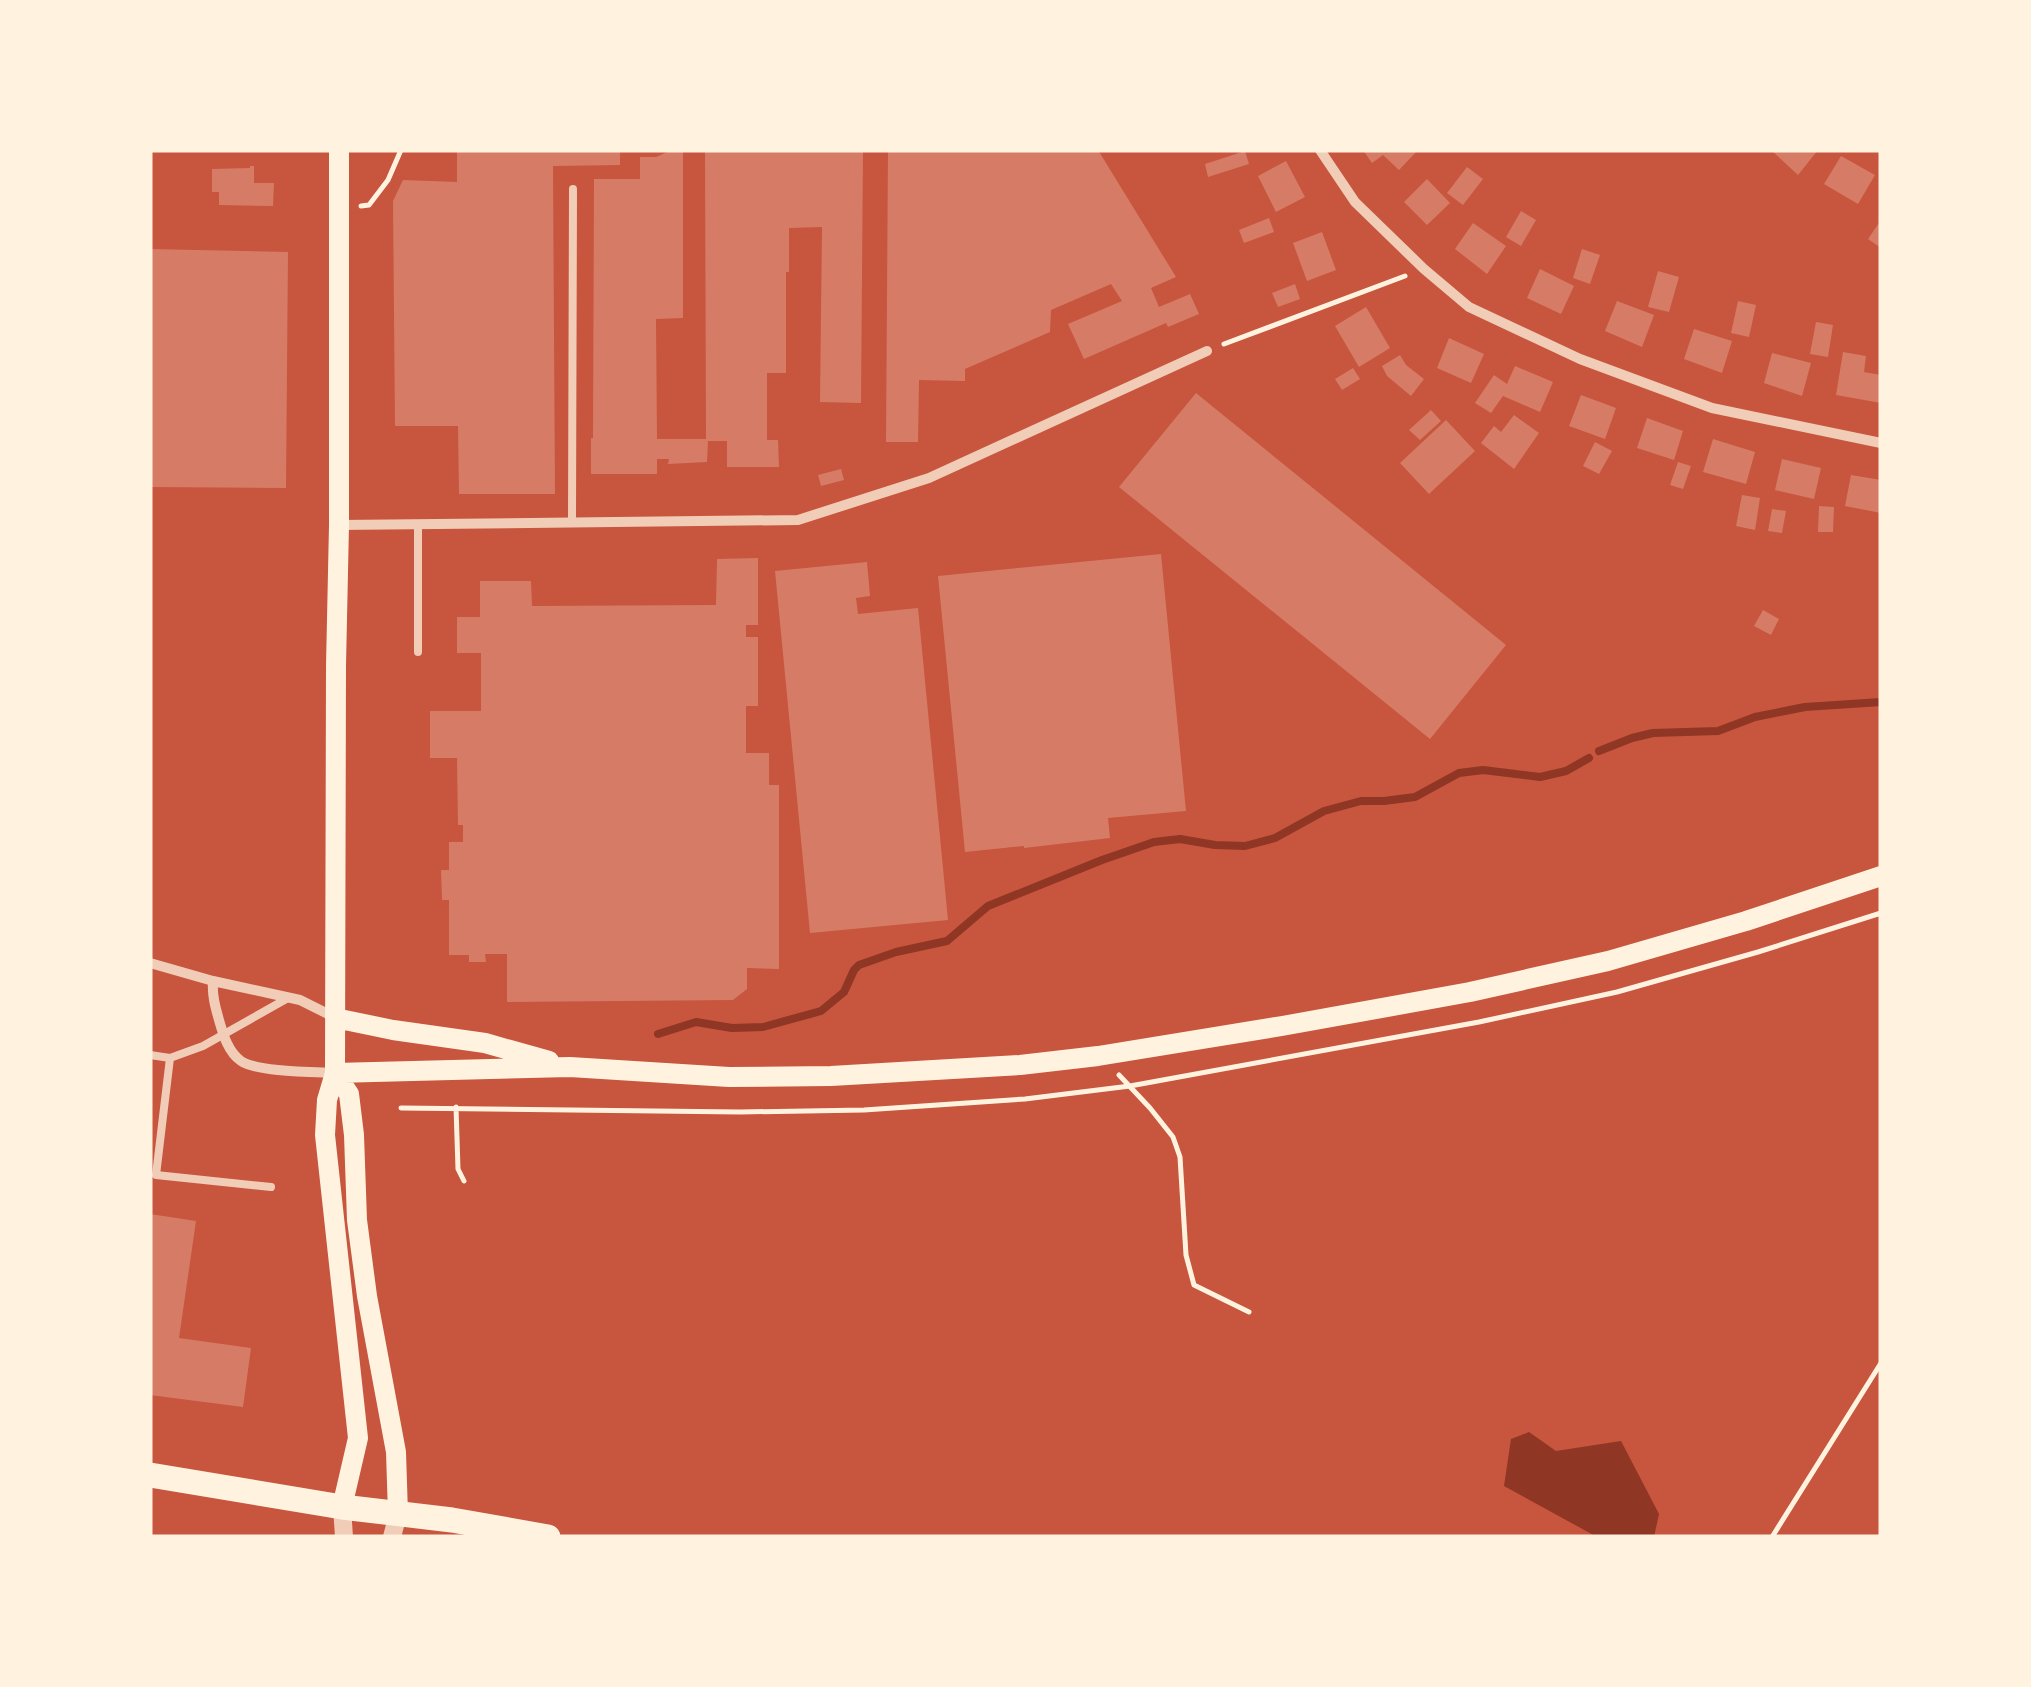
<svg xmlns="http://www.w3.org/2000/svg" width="2031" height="1687" viewBox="0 0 2031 1687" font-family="'DejaVu Sans',sans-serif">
<rect width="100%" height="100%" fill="#c8553d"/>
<path fill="#8f3625" d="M1529,1432l27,19 65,-10 38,73 -5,23h-57l-93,-51 7,-47z"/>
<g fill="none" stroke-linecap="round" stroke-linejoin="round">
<path stroke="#8f3625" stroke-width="8" d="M1599,751l33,-13 21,-5 65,-2 37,-14 50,-10 76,-5
M658,1034l38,-12 36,6 31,-1 58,-16 23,-19 10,-22 5,-5 37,-13 51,-11 41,-35 114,-46 52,-18 26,-3 35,6 30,1 30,-8 49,-27 37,-10h23l31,-4 44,-24 24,-3 57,7 26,-6 23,-13"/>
</g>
<path fill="#d67c66" d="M457,150h163v15l-67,1 2,328h-96l-1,-68h-63l-2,-225 10,-21 54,2z
M672,150h11v168l-27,1 1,120h49l-1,-289h158l-2,253 -41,-1 2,-175 -33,1v44h-3v101h-19v67h11l1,27h-52v-26h-19l-1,21 -39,2 1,-5h-12v15h-66v-36h2l1,-259h46v-22h16z
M888,150h210l78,127 -25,11 8,19 31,-13 9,20 -31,13 -2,-4 -82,36 -16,-35 54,-23 -11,-17 -60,26 -1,22 -85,37v12l-46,-1 -1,62h-32z
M1363,150h55l-19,20 -16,-15 -11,8z
M1771,150h47l-20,25z
M1245,151l4,13 -41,13 -3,-13z
M1841,156l34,19 -17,29 -34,-20z
M1286,161l19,36 -29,15 -18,-36z
M250,166h4v17h20l-1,23 -54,-1v-13h-7v-23l38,-1z
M1467,167l16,12 -20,26 -16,-12z
M1427,179l23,24 -23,22 -23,-23z
M1521,211l15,9 -15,26 -15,-9z
M1269,218l5,14 -30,11 -5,-13z
M1881,220v28l-13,-9z
M1473,223l33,23 -19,28 -32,-25z
M1322,232l14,38 -29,11 -14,-38z
M150,249l138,3 -2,236 -136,-1z
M1582,249l18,6 -10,29 -17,-6z
M1540,269l34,17 -13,28 -34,-16z
M1658,271l21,6 -10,35 -21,-5z
M1295,284l5,15 -22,8 -6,-14z
M1617,301l37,14 -12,32 -37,-16z
M1738,301l18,4 -7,32 -18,-4z
M1366,307l24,41 -31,19 -24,-41z
M1816,322l17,3 -5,32 -18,-3z
M1694,329l38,12 -10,32 -38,-14z
M1449,338l35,16 -13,29 -34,-15z
M1843,352l23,4 -2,16 17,3v28l-45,-8z
M1772,353l39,10 -9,33 -38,-13z
M1400,355l6,10 18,14 -13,17 -24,-20 -5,-10z
M1515,366l38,16 -13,30 -37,-16 -12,17 -16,-10 19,-28 13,9z
M1353,368l7,11 -18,11 -7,-11z
M1196,393l310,252 -76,94 -311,-252z
M1581,395l35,13 -11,31 -36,-13z
M1431,410l10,11 -21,19 -11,-10z
M1514,415l25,18 -25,36 -33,-26 13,-17 7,6z
M1647,418l36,13 -9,29 -37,-12z
M1446,420l29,31 -46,43 -29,-31z
M1713,439l42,13 -9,32 -43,-12z
M1595,442l17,9 -13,23 -16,-8z
M1782,459l39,9 -7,31 -39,-9z
M1678,462l13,4 -8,23 -13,-4z
M841,469l3,11 -23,6 -3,-11z
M1851,475l30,5v33l-36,-7z
M1742,495l18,3 -5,32 -19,-4z
M1819,506l15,1 -1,25h-15z
M1772,509l14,2 -4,22 -14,-2z
M1161,554l25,257 -78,7 2,20 -86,10v-2l-59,6 -27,-276z
M758,558v67h-12v12h12v69h-12v47h23v32h10v184l-32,-1v21l-14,11 -226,2v-48h-22l1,8h-17v-7h-20v-55h-7l-1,-30h8v-28h14v-17h-5l-1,-67h-27v-47h51v-58h-24v-36h23v-36h51l1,25 184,-1 1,-46z
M867,562l3,34 -14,2 2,16 60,-6 30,312 -138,13 -35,-362z
M1763,610l16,9 -8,16 -17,-9z
M150,1214l46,7 -17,117 72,10 -8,59 -93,-12z"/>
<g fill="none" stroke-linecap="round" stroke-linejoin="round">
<path stroke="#fff3e0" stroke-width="5" d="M361,206l8,-1 19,-25 13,-30
M1224,344l181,-68
M1119,1075l31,33 23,29 7,20 6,98 8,30 55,27
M456,1107l2,62 6,12
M401,1108l339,4 124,-2 161,-11 105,-13 349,-64 138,-30 141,-40 123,-39
M1772,1537l109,-174"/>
<path stroke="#f1ccb7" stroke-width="8" d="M572,522l1,-333
M418,524v128
M150,1055l20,3
M271,1187l-115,-12 14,-117 33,-12 85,-48"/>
<path stroke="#f1ccb7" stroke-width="10" d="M1320,150l35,52 69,67 45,38 111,52 132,49 169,35
M339,525l459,-5 131,-42 278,-127
M150,963l63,18 87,19 34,17
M213,981c-1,14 2,25 6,39 4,14 9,32 22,41 16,11 73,11 94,12"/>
<path stroke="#f1ccb7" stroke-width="18" d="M342,1507l2,30
M392,1537l6,-23"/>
<path stroke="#fff3e0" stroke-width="20" d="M339,150v375l-3,141 -1,407 -8,27 -2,35 33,303 -16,69
M335,1018l58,12 92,13 64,18
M335,1073l235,-6 159,10 102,-1 189,-11 78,-9 184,-30 188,-34 138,-31 138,-40 135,-45
M335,1073l14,21 5,41 3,85 10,76 29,156 2,62"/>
<path stroke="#fff3e0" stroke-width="25" d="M150,1475l192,32 110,13 96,17"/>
</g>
<rect width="2031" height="1687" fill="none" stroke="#fff3e0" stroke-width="305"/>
</svg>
